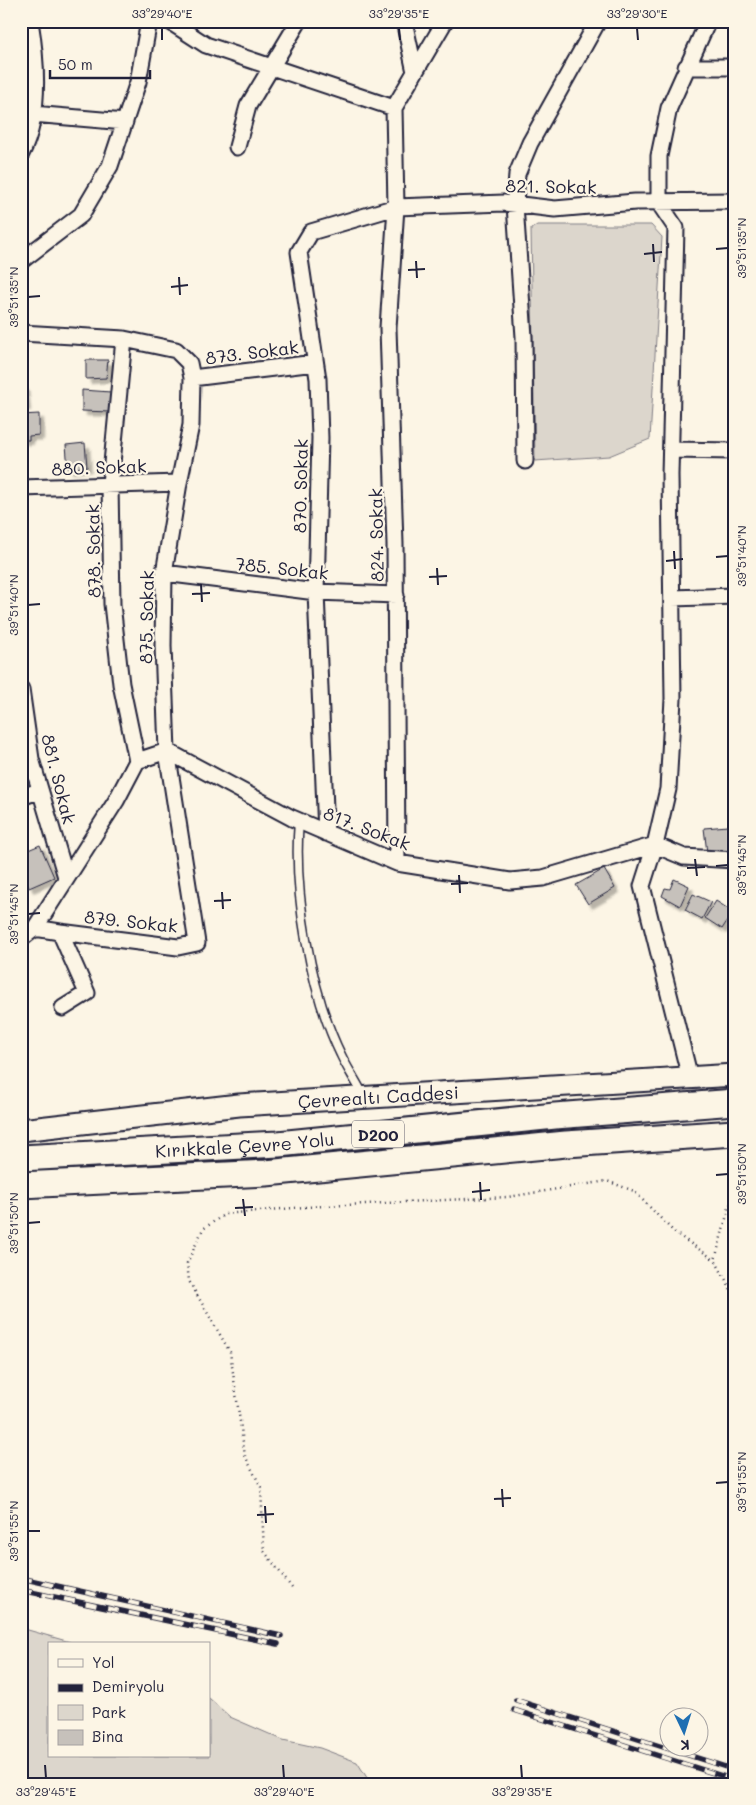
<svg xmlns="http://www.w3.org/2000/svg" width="756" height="1805" viewBox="0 0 756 1805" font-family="Mali,sans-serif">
<defs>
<filter id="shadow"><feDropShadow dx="4.5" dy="4.5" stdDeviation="1" flood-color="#0004"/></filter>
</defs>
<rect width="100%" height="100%" fill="#fcf5e5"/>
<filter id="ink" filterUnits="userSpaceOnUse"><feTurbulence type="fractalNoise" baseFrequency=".02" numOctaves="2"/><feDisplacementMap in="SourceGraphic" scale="10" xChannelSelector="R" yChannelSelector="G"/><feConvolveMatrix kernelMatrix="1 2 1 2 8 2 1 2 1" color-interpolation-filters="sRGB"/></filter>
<g filter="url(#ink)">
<path fill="#dcd6cc" stroke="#7f7c84" d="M537,225h114l11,12 -12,202 -41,17 -74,5 -4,-232z
M21,1628l49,14 1,2h-22v112h160v-58l21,19 53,23 37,8 37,14 14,22h-350z"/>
<path fill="#c6c1bb" stroke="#22223b" filter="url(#shadow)" d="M86,360h22l-2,18 -20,1z
M21,386h3l2,20h-5z
M82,390l29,2 -1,20 -28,-1z
M39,414v21l-10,1v4h-8v-25z
M85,443l2,24 -19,2 -2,-24z
M728,826l1,26 -22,1 -3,-25z
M40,845l14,32 -25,11 -8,-18v-17z
M604,869l11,19 -27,16 -12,-19z
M674,879l15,7 -9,20 -18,-10 3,-8 5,1z
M693,894l18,8 -9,17 -17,-9z
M716,901l17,11 -11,17 -17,-11z"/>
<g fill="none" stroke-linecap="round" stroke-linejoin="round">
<g stroke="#22223b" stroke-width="11">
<path id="service" d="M299,821c-6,69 11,171 42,234 6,13 15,26 22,40"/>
</g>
<g stroke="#22223b" stroke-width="19">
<path id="minor" d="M169,21l37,24 188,63
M404,21l11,51
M686,67h49
M21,113l104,9
M237,147l11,-41 51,-85
M21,154c20,-38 16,-91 9,-133
M21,261l60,-46 29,-49 28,-84 11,-61
M21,333l103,6 52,11 13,13 3,15 -1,47 -12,58 -15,90 -1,73 4,105 30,192 -19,4 -118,-15
M124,339l-14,145 2,120 9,80 16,77
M192,378l123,-15
M671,450l64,1
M525,461l-1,-124 -9,-132 2,-31 13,-31 68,-122
M21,488l158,-5
M164,573l152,19 80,3
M672,598l63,-2
M21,689l10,70 35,118
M167,751l125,67 105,45 113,18 33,-3 112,-33 29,12 51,3
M21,797l18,-6
M326,833l-10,-241 4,-154 -2,-59 -19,-127 12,-20 85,-25 108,-4 51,6 80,-7 100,-1
M397,863l-2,-319 -7,-216 8,-121 -2,-99 51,-87
M35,928l25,4 27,61 -24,15
M21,939l14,-11 81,-127 21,-40 30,-10
M690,1078l-48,-192 13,-41 13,-56 5,-90 -3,-224 6,-247 -17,-25v-47l10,-48 39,-87"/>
</g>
<g stroke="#22223b" stroke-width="25">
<g id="secondary">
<path id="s1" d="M21,1130l218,-25 496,-30"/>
</g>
</g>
<g stroke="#22223b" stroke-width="29">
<g id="trunk">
<path id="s2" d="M21,1158l257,-14 277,-28 180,-14"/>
<path d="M21,1185l245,-12 300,-29 169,-11"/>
</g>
</g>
<path stroke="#22223b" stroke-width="2.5" stroke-dasharray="1 4" stroke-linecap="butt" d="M735,1195l-6,12 -14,53 20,37
M292,1588l-28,-37 -3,-64 -16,-31 -15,-104 -41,-71 -2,-18 16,-34 22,-15 80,-7 203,-10 99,-16 27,10 41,42 40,27"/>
<use href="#service" stroke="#fcf5e5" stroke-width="8"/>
<use href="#minor" stroke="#fcf5e5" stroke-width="15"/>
<use href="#secondary" stroke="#fcf5e5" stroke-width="21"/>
<use href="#trunk" stroke="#fcf5e5" stroke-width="25"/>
<g stroke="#22223b" stroke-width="5.5">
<path id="rail" d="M21,1578l260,58
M21,1590l257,54
M516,1700l219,70
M514,1710l221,70"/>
</g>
<use href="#rail" stroke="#fcf5e5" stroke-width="4" stroke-dasharray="11" stroke-linecap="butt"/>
</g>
</g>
<path fill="none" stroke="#22223b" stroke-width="2" d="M162,28v12M399,28l1,12M637,28l1,12M653,244l1,18M716,249l12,-1M644,254l18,-2M416,261l1,17M408,270l17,-1M179,277l1,18M171,287l17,-2M28,297l12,-1M674,551l1,18M716,557l12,-1M666,561l17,-2M437,568l1,17M429,577l18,-1M201,584l1,18M192,594l18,-1M28,605l12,-1M695,859l2,17M716,866l12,-1M687,868l18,-1M459,875l1,18M451,884l17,-1M222,892l1,17M214,901l17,-1M28,914l12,-1M716,1175l12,-1M480,1182l1,18M472,1192l18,-2M243,1199l2,17M235,1208l18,-1M28,1223l12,-1M716,1483l12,-1M502,1489l1,18M494,1499l17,-1M265,1506l1,17M257,1515l17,-1M28,1531h12M45,1765l1,13M283,1765l1,13M521,1765l1,13"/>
<g text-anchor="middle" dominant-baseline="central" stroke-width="4.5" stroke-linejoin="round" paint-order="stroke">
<rect fill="#fcf5e5" stroke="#63616e" stroke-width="1" x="352" y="1120.5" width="52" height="27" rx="4"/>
<g font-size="16" font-weight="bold" fill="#22223b">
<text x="378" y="1134">D200</text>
</g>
<g font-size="18" fill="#22223b" stroke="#fcf5e5">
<text transform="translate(551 186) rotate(1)">821. Sokak</text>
<text transform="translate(252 352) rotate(-7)">873. Sokak</text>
<text transform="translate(99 467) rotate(-2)">880. Sokak</text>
<text transform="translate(300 486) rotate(-89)">870. Sokak</text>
<text transform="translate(376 535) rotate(-91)">824. Sokak</text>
<text transform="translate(93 551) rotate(-91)">878. Sokak</text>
<text transform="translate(282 568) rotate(6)">785. Sokak</text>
<text transform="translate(146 617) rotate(-89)">875. Sokak</text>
<text transform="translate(59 779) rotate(76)">881. Sokak</text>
<text transform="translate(367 828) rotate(21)">817. Sokak</text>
<text transform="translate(131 921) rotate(6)">879. Sokak</text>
<text stroke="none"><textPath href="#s1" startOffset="359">Çevrealtı Caddesi</textPath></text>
<text stroke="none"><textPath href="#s2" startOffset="224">Kırıkkale Çevre Yolu</textPath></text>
</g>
</g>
<rect width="756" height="1805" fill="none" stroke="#fcf5e5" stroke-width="55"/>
<rect x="48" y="1642" width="162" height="115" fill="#fcf5e5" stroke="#a5a1a1"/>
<rect x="58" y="1659" width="25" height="8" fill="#fcf5e5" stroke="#a5a1a1"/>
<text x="92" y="1668" font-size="15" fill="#22223b">Yol</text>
<rect x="58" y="1684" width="25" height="8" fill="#22223b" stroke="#a5a1a1"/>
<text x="92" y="1692" font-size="15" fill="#22223b">Demiryolu</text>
<rect x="58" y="1705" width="25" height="15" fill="#dcd6cc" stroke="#a5a1a1"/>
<text x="92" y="1718" font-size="15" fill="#22223b">Park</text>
<rect x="58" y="1730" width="25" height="15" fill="#c6c1bb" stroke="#a5a1a1"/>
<text x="92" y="1742" font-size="15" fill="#22223b">Bina</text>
<g transform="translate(684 1732) rotate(176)"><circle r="24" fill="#fcf5e5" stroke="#a5a1a1"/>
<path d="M0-4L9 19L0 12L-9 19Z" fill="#1f6fb2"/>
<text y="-8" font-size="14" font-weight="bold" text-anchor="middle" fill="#22223b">K</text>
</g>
<path d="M50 70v8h100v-8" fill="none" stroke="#22223b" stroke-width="2.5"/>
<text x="58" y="70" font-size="15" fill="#22223b" stroke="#fcf5e5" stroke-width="4" paint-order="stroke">50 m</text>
<rect x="28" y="28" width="700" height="1750" fill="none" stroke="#22223b" stroke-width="2"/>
<g font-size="12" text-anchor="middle" fill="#22223b">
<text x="162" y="18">33°29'40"E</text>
<text x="399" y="18">33°29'35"E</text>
<text x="637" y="18">33°29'30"E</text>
<text transform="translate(742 248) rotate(-90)" y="4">39°51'35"N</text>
<text transform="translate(14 297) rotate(-90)" y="4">39°51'35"N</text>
<text transform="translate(742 556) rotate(-90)" y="4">39°51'40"N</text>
<text transform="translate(14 605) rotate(-90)" y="4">39°51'40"N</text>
<text transform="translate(742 865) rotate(-90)" y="4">39°51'45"N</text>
<text transform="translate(14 914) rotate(-90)" y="4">39°51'45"N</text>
<text transform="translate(742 1174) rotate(-90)" y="4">39°51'50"N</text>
<text transform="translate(14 1223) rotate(-90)" y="4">39°51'50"N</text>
<text transform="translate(742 1482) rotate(-90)" y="4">39°51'55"N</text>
<text transform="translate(14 1531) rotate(-90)" y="4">39°51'55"N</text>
<text x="46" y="1796">33°29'45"E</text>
<text x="284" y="1796">33°29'40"E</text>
<text x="522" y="1796">33°29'35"E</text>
</g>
</svg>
